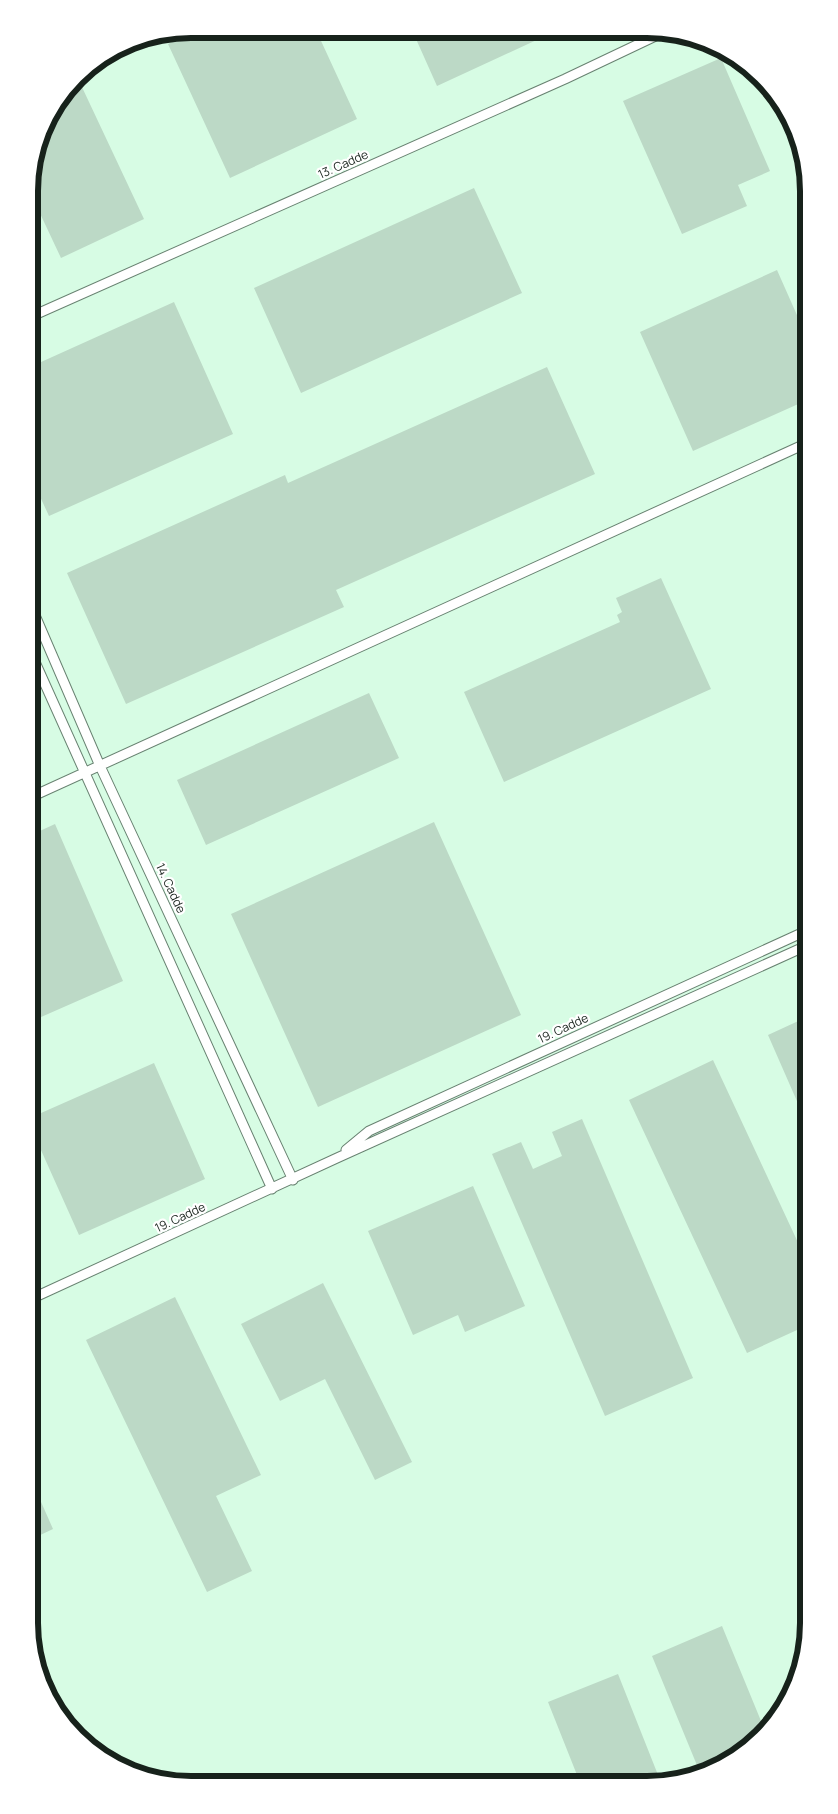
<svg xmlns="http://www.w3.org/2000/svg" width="838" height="1814" viewBox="0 0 838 1814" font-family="Manrope,sans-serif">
<rect width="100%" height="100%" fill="#f8fdfa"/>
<path fill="#d7fce4" d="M190,29l489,3 75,37 33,40 17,39 5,1487 -12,50 -28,45 -32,28 -47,22 -531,2 -75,-37 -33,-40 -17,-39 -5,-1487 17,-61 38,-49 45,-28z"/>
<path fill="#bcd9c6" d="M200,29l116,1 41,89 -127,59 -62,-134z
M412,30h56l88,1 -119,55z
M721,58l49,113 -32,14 9,21 -65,28 -59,-133z
M81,85l63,134 -83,39 -32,-68v-11l17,-61 20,-26z
M474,188l48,105 -221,100 -47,-105z
M777,270l27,61 1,70 -112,50 -53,-119z
M174,302l59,132 -184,82 -19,-41v-108z
M547,367l48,107 -259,116 8,17 -218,97 -59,-131 218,-98 3,8z
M661,578l50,111 -207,93 -40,-90 156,-70 -3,-7 5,-3 -6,-14z
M369,693l30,65 -193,87 -29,-65z
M434,822l87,193 -203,92 -87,-193z
M55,824l68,157 -91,40 -1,-186z
M807,1017v107l-39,-89z
M713,1060l95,204v61l-61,28 -118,-253z
M154,1063l51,116 -126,56 -47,-105v-13z
M582,1119l111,259 -88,38 -113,-262 29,-12 12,27 29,-13 -10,-24z
M473,1186l52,120 -60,26 -7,-17 -45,20 -45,-104z
M323,1283l89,179 -37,18 -50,-101 -45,22 -39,-77z
M175,1297l86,178 -45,21 36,75 -45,21 -121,-252z
M34,1486l19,43 -19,9z
M722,1626l44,107 -29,25 -36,17 -49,-119z
M618,1674l42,106h-81l-31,-78z"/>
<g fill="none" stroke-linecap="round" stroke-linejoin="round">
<g stroke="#688271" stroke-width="11">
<path id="service" d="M30,317l535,-238 99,-47
M31,606l69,160 193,414
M31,653l241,536
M31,797l774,-353
M346,1150l23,-19 437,-200
M33,1298l304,-140 469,-212"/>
</g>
<use href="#service" stroke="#fff" stroke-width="9"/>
</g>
<g text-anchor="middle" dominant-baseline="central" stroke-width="4.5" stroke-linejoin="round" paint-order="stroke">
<g font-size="12" fill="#17221b" stroke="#fff">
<text transform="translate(343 164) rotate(-24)">13. Cadde</text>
<text transform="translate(171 888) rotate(65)">14. Cadde</text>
<text transform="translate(563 1028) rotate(-25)">19. Cadde</text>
<text transform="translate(180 1217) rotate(-25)">19. Cadde</text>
</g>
</g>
<path d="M0 0H838V1814H0ZM191 38H647A153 153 0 0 1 800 191V1623A153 153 0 0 1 647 1776H191A153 153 0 0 1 38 1623V191A153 153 0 0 1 191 38Z" fill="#fff" fill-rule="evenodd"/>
<path fill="none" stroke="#17221b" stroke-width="6" d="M191 38H647A153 153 0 0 1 800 191V1623A153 153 0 0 1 647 1776H191A153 153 0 0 1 38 1623V191A153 153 0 0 1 191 38Z"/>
</svg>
